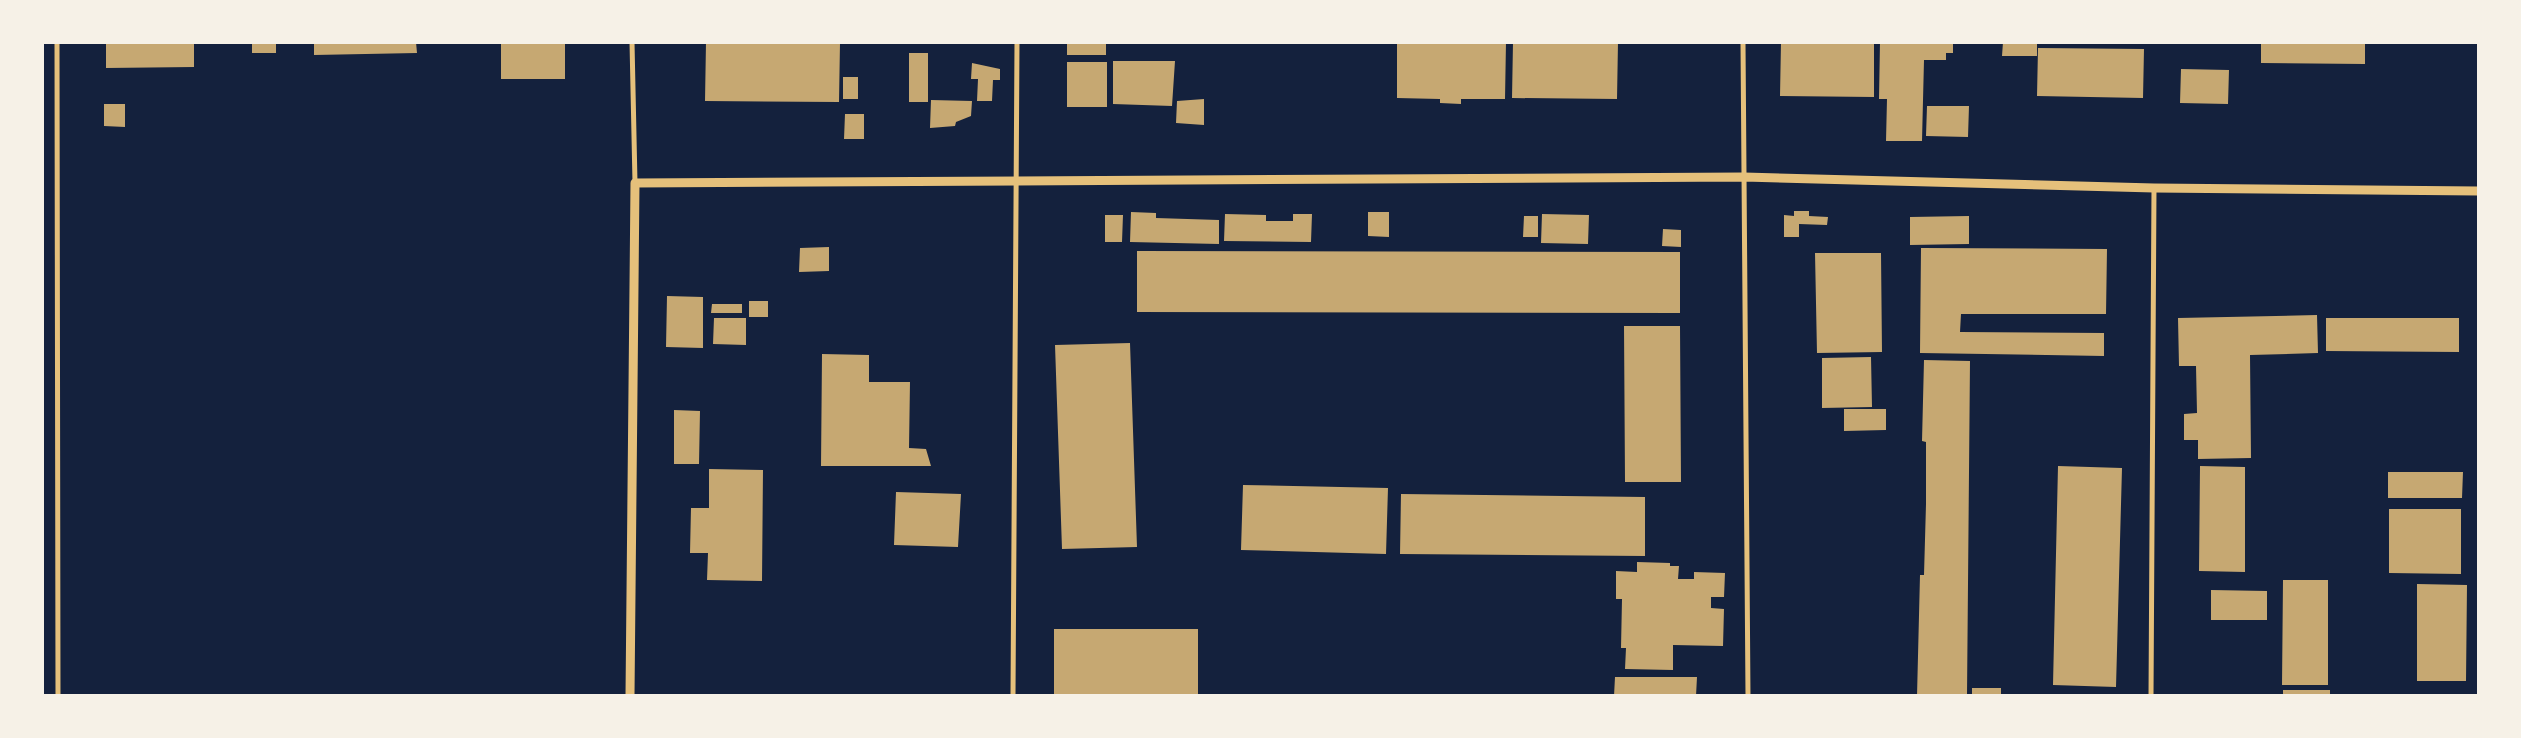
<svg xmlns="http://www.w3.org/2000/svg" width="2521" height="738" viewBox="0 0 2521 738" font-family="'Fira Sans',sans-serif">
<rect width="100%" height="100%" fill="#14213d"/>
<path fill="#c6a872" d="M106,42h88v25l-88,1z
M252,42h24v11h-24z
M314,42h102l1,11 -103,2z
M501,42h64v37h-64z
M706,42l134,1 -1,59 -134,-1z
M1067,42h39v13h-39z
M1397,42h109l-1,57h-44v5l-21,-1v-4l-43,-1z
M1513,42h105l-1,57 -105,-1z
M1781,42h93v55l-94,-1z
M1880,42h73v11h-7v7h-22l-2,81h-36l1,-42h-8z
M2003,42h34v14h-35z
M2261,42h104v22l-104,-1z
M2038,48l106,1 -1,49 -106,-2z
M909,53h19v49h-19z
M1113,61h62l-3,45 -59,-2z
M1067,62h40v45h-40z
M972,63l28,6v11h-7l-1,21h-15l1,-22h-7z
M2181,69l48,1 -1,34 -48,-1z
M843,77h15v22h-15z
M1204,99v26l-28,-2 1,-22z
M931,100l41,1 -1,15 -15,6 -1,4 -25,2z
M104,104h21v23l-21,-1z
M1927,106h42l-1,31 -42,-1z
M845,114h19v25h-20z
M1794,211h15v5l19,1 -1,8 -28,-1v13h-15v-22l10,1z
M1131,212l25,1v5l63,2v24l-89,-2z
M1368,212h21v25l-21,-1z
M1225,214l41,1v6h27v-7h19l-1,28 -87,-1z
M1542,214l47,1 -1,29 -47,-1z
M1105,215h18l-1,27h-17z
M1524,216h14v21h-15z
M1969,216v28l-59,1v-28z
M1663,229l18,1v17l-19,-1z
M829,247v24l-30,1 1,-24z
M1921,248l186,1 -1,65h-145l-1,18 144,1v23l-184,-3z
M1137,251l543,1v61l-543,-1z
M1815,253h66l1,99 -65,1z
M667,296l36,1v51l-37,-1z
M749,301h19v16h-19z
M712,304h30v9h-31z
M2317,315l1,38 -68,2 1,103 -53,1v-19h-14v-26l13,-1 -1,-47h-17l-1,-48z
M714,318h32v27l-33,-1z
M2326,318h133v34l-133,-1z
M1624,326h56l1,156h-56z
M1130,343l7,204 -75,2 -7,-204z
M822,354l47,1v27h41l-1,66 17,1 5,17h-110z
M1871,357l1,50 -50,1v-50z
M1924,360l46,1 -3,335h-50l3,-121h4l2,-71v-62l-4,-1z
M1844,409h42v21l-42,1z
M674,410l26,1 -1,53h-25z
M2058,466l64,2 -6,219 -63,-2z
M2200,466l45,1v105l-46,-1z
M709,469l54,1 -1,111 -55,-1 1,-27h-18l1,-45h18z
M2388,472h75l-1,26h-74z
M1243,485l145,3 -2,66 -145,-4z
M896,492l65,2 -3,53 -64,-2z
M1401,494l244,3v59l-245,-2z
M2389,509h72v65l-72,-1z
M1637,562l33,1v3h9l-1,13h16v-7l31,1 -1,24h-13v11l13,1 -1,37 -50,-1v25l-48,-1 1,-21h-5l1,-49h-6v-28l21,1z
M2283,580h45v105h-46z
M2417,584l50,1 -1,96h-49z
M2211,590l56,1v29h-56z
M1054,629h144v67h-144z
M1615,677h82l-1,19h-82z
M1972,688h29v8h-29z
M2283,690h47v6h-47z"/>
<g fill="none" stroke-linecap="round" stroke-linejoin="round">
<path stroke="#e5c07b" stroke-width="5" d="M57,42l1,654
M632,42l3,141
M1743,42l5,654
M1013,696l4,-654
M2151,696l3,-508"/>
<path stroke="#e5c07b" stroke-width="9" d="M630,696l5,-513 1109,-6 410,11 324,3"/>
</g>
<rect width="2521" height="738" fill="none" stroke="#f6f1e7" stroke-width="88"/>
</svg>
